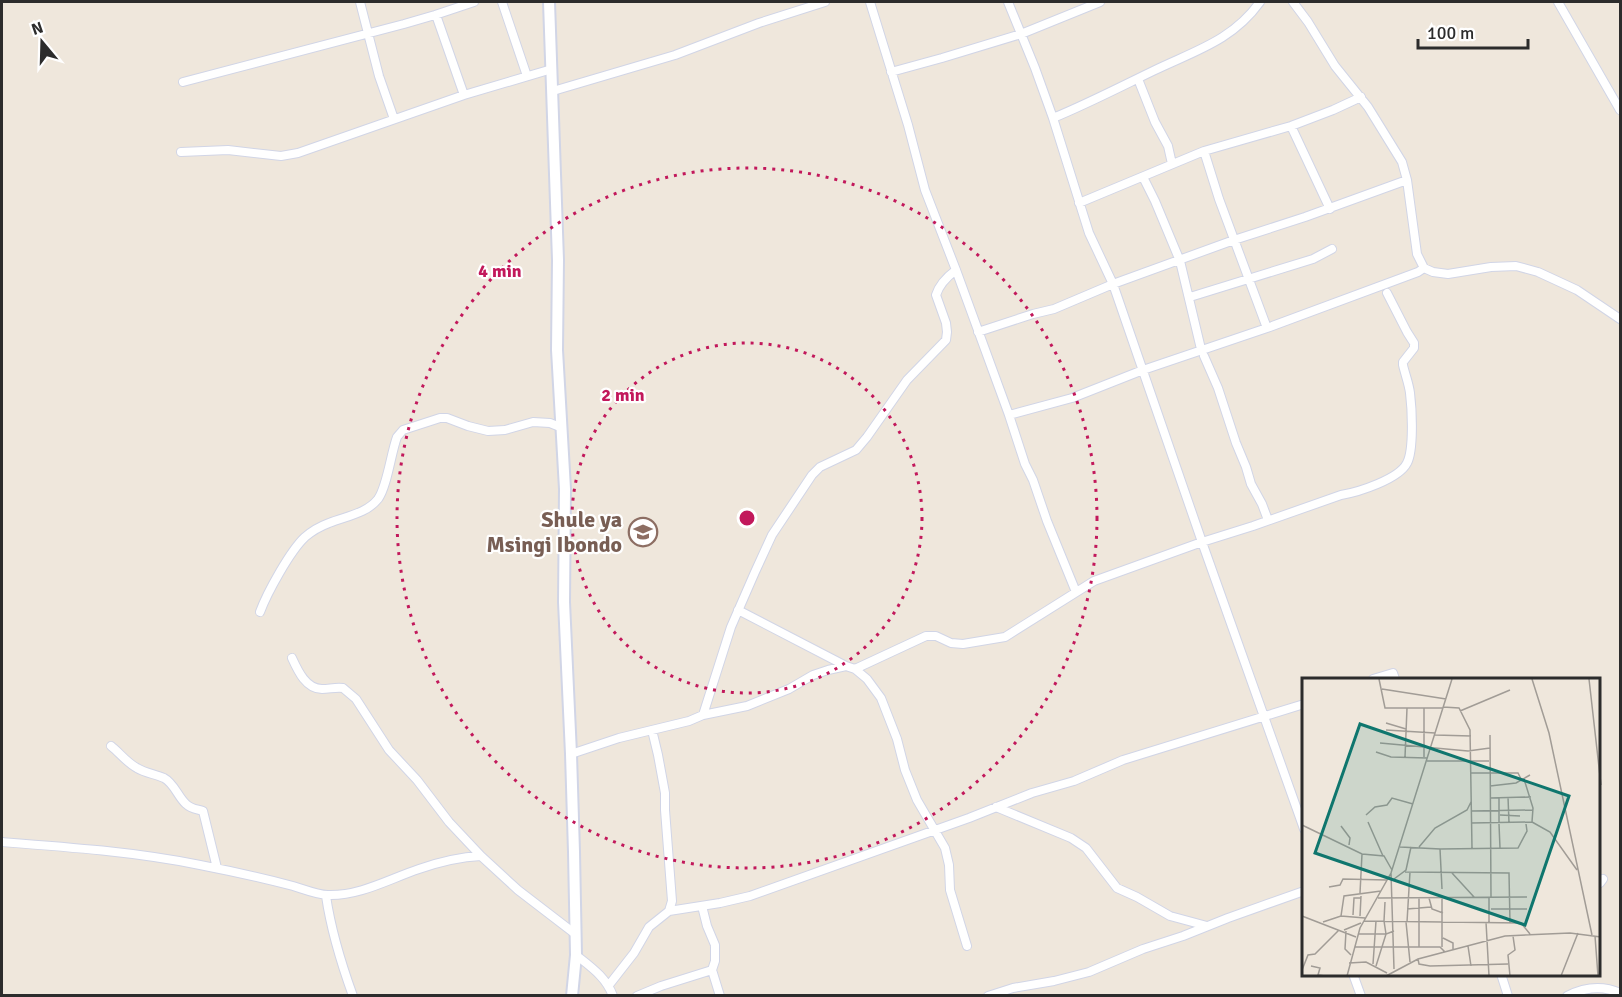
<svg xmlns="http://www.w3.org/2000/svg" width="1622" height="997" viewBox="0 0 1622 997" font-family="Signika,sans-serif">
<rect width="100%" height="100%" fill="#efe7dc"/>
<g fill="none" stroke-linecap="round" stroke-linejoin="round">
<g stroke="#d1d5e6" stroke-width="10">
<path id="street" d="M360,2l19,74 15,43
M502,2l25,74
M870,2l38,123 17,65 31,80 53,145 16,49 8,16 14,41 29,71
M1008,2l27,66 18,50 36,115 24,51 89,258 102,287
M1293,2l15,20 27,44 33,41 34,55 5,18 10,74 7,14 9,4 15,2 43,-7 25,-1 22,6 39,18 43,29
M1558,2l62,108
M436,15l28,80
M891,72l51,-14 79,-24 79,-32
M1138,79l17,43 13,24 4,18
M183,82l221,-58 31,-9 39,-13
M553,91l122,-36 84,-32 66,-21
M1053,118c34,-14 67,-31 100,-47 41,-20 79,-30 107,-69
M1291,126l39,83
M1204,151l15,48 48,129
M181,152l47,-2 53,6 17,-3 166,-58 88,-26
M1143,177l12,24 25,60 21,88
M1079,203l125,-52 87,-25 42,-16 28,-13
M1190,297l123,-38 19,-10
M978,332l55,-18 21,-5 59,-25 121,-44 71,-23 102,-37
M1204,356l14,32 18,55 10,24 5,17 11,20 6,16
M1009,415l63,-17 71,-28 124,-42 151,-56 6,-4
M738,610l108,56
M260,612c7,-19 30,-61 45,-75 7,-6 16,-11 24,-14 17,-7 37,-9 49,-24 9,-12 13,-46 19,-62l6,-7 37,-12h7l21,8 20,5 17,-1 28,-8 17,1 10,4
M292,658c6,13 14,31 30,31 7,0 14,-2 21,-1l13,11 33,51 28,30 32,42 32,34
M855,669l71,-33h10l15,7 12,1 42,-7 89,-56 108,-39 51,-16 88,-31c18,-3 58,-16 66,-32 7,-13 5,-54 3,-70 -1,-9 -5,-19 -7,-28v-3l11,-14v-5l-7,-11 -20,-39
M1373,679l20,-6 2,6
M703,715l28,-88 24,-55 17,-37 40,-60 8,-8 36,-17 11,-13 40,-57 39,-40 1,-8 -1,-9 -10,-28c3,-10 12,-19 20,-25
M111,746c9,7 15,16 26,22 8,5 18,6 27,10 10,5 14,19 22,26 5,5 11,5 17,7l14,57
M571,754l48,-16 70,-17 14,-6 44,-9 42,-17 24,-14 15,-5 18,-4 9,3 12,10 14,19 16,41 8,31 12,30 28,48 4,17 1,25 17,56
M996,807l75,31 15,10 31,40 20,9 33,19 37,10
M2,842c66,5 133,10 198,23 31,6 62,13 93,21 10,3 25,9 35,9 32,1 61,-16 91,-26 20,-7 41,-12 62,-13l37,34 56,43
M1600,883l3,-4
M326,896c5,34 15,67 27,100
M702,906l5,20 8,19v16l-3,9 8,26
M669,911l51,-8 30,-7 219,-78 63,-25 42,-12 49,-21 181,-56
M576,955c15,12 30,22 37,41
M1353,974l8,22
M1501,974l7,22
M609,985l25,-32 15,-26 20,-16 3,-10 -7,-91v-17l-7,-38 -6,-25
M637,996l24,-10 51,-16
M988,996l25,-8 41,-7 35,-9 54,-23 40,-13 45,-18 76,-27
M1567,996c18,-9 35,-11 53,-3"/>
</g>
<g stroke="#d1d5e6" stroke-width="14">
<path id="secondary" d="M549,2l9,258 -1,90 8,139 -1,113 7,152 3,98 2,103 -4,41"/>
</g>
<use href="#street" stroke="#fff" stroke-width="8"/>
<use href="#secondary" stroke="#fff" stroke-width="10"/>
</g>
<g fill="none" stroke="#c2185b" stroke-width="3" stroke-dasharray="3 6">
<circle cx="747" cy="518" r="175"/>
<circle cx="747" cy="518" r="350"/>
</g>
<defs>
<g id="school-ring" transform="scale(1.5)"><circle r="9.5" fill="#fff" stroke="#8d6e63" stroke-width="1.5"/><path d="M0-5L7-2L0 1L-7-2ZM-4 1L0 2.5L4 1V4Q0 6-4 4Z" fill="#8d6e63"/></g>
</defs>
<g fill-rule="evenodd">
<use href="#school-ring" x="643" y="532"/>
</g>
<g text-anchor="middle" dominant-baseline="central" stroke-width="4.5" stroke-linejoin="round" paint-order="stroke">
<g font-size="22" font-weight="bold" fill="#785e54" stroke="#fff" text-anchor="end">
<text x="622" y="519">Shule ya<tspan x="622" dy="25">Msingi Ibondo</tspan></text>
</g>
</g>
<g transform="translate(1302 678)">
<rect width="298" height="298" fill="#efe7dc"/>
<path fill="none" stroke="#a19c96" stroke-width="1.5" d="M77,1l6,29h58M230,1l17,54 43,202M287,1l12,106M80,11l64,10M141,29l16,1 11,22 2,118M158,33l50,-21M84,45l20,6M84,52l49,3M133,57l36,1M188,57l1,162M78,65l88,8 22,-3M74,74l15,5 36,1M103,79l2,-49M122,79v-49M125,83h62M169,95h47l4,8M222,101l9,29 -1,14 18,10 27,38M188,108l26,-3 14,-8M206,119l1,26M188,120l41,-1M169,133l62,-1M64,137l9,-8 12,-2 5,-7 21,6M198,137l20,1M66,144l15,34M169,145l61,-1M197,145v-25M197,146l1,24M0,147l60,29 22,2 8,14M39,148l9,12 -1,7M98,169l40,2 2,40M117,169l16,-19 32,-18 4,-8M138,171l78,-1 9,-17 -1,-7M103,194l104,1 1,50M89,195l3,96M150,195l22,24M92,201l12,-9 5,-23M27,209l11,-2 3,-6 44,1M58,215l2,-39M117,219v50M76,220l149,-1M127,220l3,11 11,4M105,231l24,-2M189,231h36M51,237l1,-17h7M0,238l54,21M39,238l3,-20 37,-5M58,238l1,-20M62,243l157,2 9,11M82,243l1,-19M21,244l18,-6 24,2M104,244l4,40M105,244l3,-50M184,244l3,54M187,245v-26M42,252l17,-7M44,253l-1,18 6,6M56,256h28l-2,-13M293,258l3,40M141,260l10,5v7M166,268l3,20M53,269h85l5,5M140,269v-50M116,281l1,5 11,2 78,-2M47,285l17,-1 21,11M71,286l3,-43M9,288l9,2 -2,7 7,1M74,288l10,-32 8,-3M0,292l6,-15 7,-1 24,-24M45,298l13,-48 31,-55 61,-194M84,298l32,-17 87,-23 65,-3 31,4M208,298l-2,-21 7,-5 -2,-14M259,298l17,-43"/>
<path fill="#0f766e" fill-opacity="0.15" stroke="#0f766e" stroke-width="3" d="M58,46l209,72 -44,129 -210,-72z"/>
<rect width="298" height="298" fill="none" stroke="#2c2c2c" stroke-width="3"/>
</g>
<circle cx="747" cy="518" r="9" fill="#c2185b" stroke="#fff" stroke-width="3"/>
<g font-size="18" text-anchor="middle" font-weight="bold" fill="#c2185b" stroke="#fff" stroke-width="4.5" stroke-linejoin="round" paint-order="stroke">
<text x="500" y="277">4 min</text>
<text x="623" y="401">2 min</text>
</g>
<rect width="1622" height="997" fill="none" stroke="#2c2c2c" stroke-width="6"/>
<g transform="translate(42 42) rotate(341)" stroke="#ffffff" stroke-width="4.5" paint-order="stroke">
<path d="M0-4.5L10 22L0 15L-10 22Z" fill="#2c2c2c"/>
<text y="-9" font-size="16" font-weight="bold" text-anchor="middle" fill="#2c2c2c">N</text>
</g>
<path d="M1418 39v9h110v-9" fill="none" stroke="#2c2c2c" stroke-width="3"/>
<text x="1427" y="39" font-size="18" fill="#2c2c2c" stroke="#ffffff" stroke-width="4.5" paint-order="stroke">100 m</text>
</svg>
